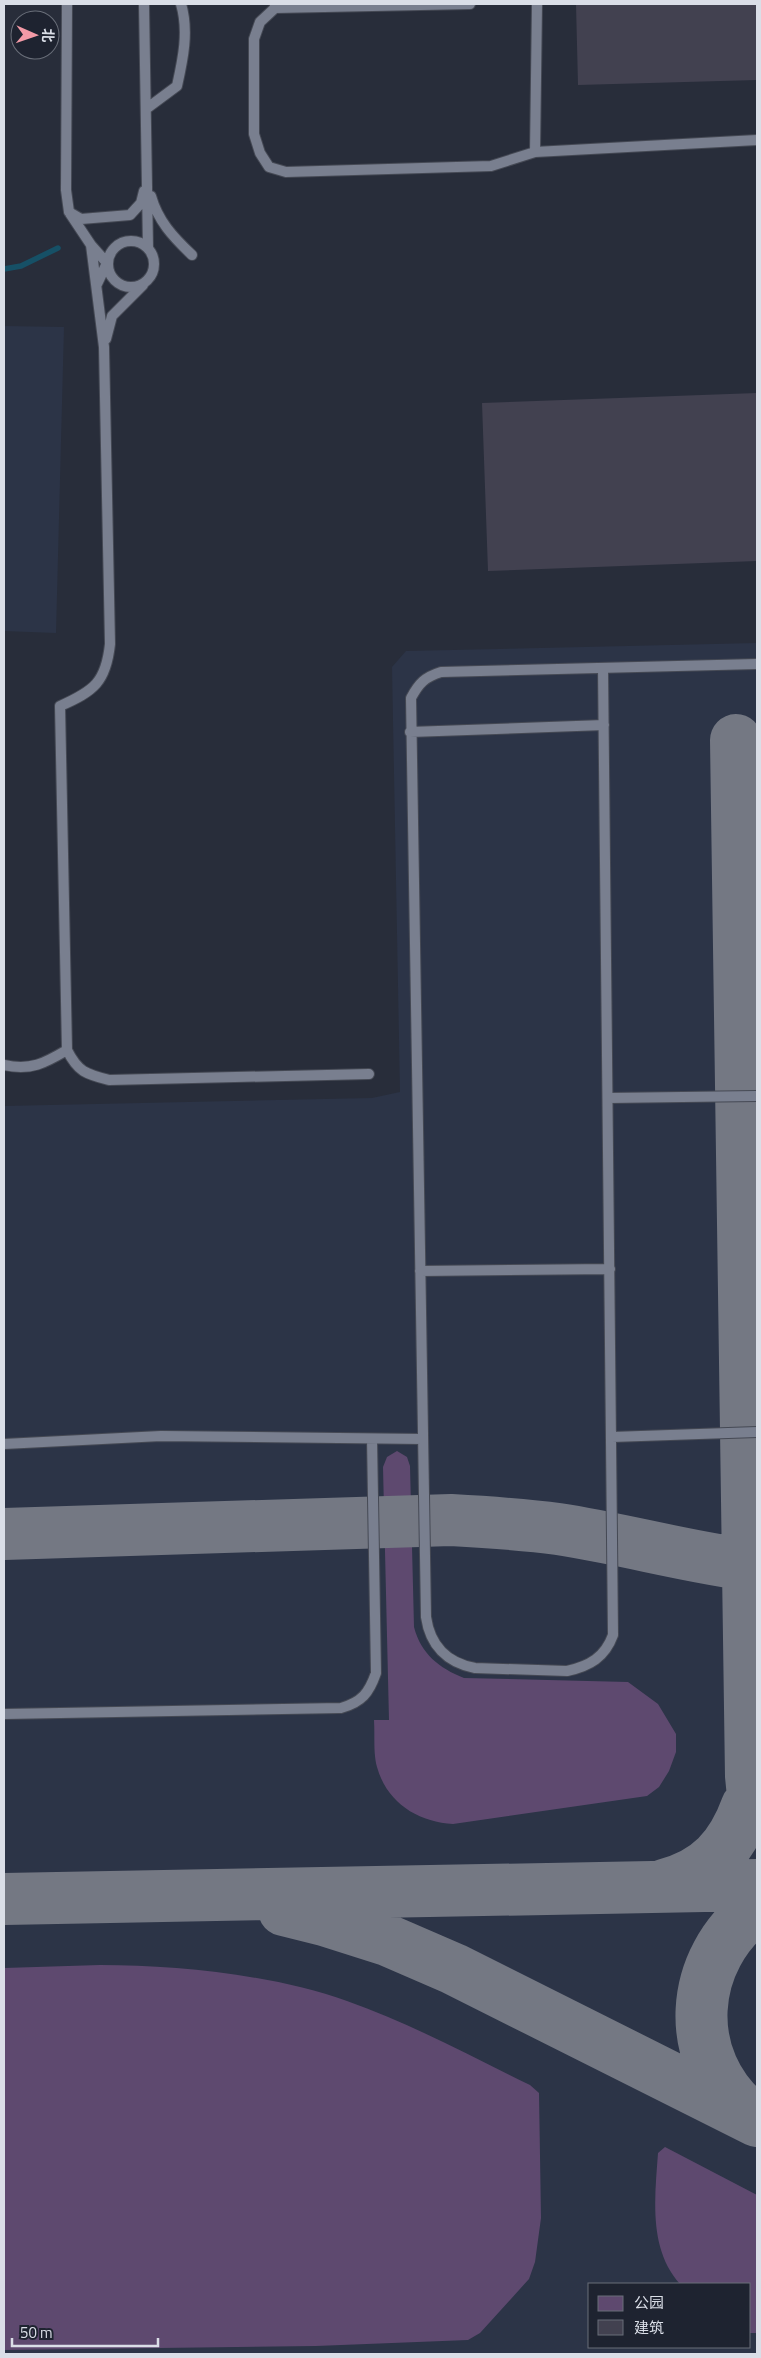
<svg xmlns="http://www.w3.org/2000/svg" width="761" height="2358" viewBox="0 0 761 2358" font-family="'Titillium Web','Noto Sans SC',sans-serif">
<rect width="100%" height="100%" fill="#282d3a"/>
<path fill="#2c3447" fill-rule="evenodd" d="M4,326l60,1 -8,306 -52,-2z
M757,643v1711h-753v-1248l368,-8 28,-6 -8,-425 14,-16zM590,2284h160v63h-160z"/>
<path fill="#5e496f" d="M397,1451l10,6 3,9 4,161c7,27 25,41 50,51l164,4 30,22 18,30v18l-7,19 -10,16 -12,9 -194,28c-35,-2 -66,-21 -76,-57 -4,-14 -2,-32 -3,-47h15l-6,-253 4,-10z
M100,1965c78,0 174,10 247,36 63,22 123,55 183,84l9,8 2,125 -6,44 -6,17 -49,54 -12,7 -152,6 -312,4v-382z
M665,2147l92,48v138h-7v-49h-70c-32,-35 -25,-88 -22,-131z"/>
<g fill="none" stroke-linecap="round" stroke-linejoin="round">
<path stroke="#165066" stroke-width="5.5" d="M4,269l17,-3 37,-18"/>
<path stroke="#747883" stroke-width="52" d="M736,740l15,1036 2,20 4,14
M4,1534l447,-14c36,2 71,4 107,9 67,10 132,29 199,37
M664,1885c45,-11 68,-38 83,-79
M4,1899l753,-14
M284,1910l40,10 63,20 67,29 303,152
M749,2115c-68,-56 -61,-156 8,-207"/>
</g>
<path fill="#424150" d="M576,4h181v76l-179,5z
M757,393v168l-269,10 -6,-168z"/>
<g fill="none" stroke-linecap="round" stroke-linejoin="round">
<g stroke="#454954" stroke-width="12">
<path id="service" d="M67,4l-1,186 3,22 22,33 16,18 -10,21
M144,4l4,244
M275,4v4l-15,14 -6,17v95l6,19 9,14 17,5 205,-6 44,-14 222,-12
M275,8l195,-4
M146,109l31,-23c6,-27 12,-55 4,-82
M535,152l2,-148
M151,196c7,25 22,41 41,59
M69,212l12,7 49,-4 11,-12 3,-12
M108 264a23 23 0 1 1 46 0a23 23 0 1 1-46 0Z
M91,245l13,102 6,297c-4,38 -16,47 -50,62l7,344c11,22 19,24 42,30l260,-6
M106,339l6,-23 31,-31
M603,668l10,967c-8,22 -23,31 -46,36l-92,-3c-28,-5 -45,-23 -49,-51l-15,-919c8,-15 14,-21 30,-26l316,-8
M410,732l194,-7
M4,1065c27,6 41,-2 63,-15
M608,1098l149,-2
M420,1271l190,-2
M612,1437l145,-5
M4,1444l157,-8 262,3
M4,1714l337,-6c21,-6 28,-15 35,-35l-4,-234"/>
</g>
<use href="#service" stroke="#797f8f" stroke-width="10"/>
</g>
<rect width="761" height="2358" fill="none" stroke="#dadee7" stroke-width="10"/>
<rect x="588" y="2283" width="162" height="65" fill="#1e2330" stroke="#696e79"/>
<rect x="598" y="2296" width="25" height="15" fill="#5e496f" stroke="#696e79"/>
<text x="634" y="2308" font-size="15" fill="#dadee7">公园</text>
<rect x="598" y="2320" width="25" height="15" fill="#424150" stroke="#696e79"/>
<text x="634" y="2333" font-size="15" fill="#dadee7">建筑</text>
<g transform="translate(35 35) rotate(92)"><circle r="24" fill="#1e2330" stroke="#696e79"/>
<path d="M0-4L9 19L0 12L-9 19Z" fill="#f39aa7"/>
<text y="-8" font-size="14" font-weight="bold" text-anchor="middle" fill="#dadee7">北</text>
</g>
<path d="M12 2338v8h146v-8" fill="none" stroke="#dadee7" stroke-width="2.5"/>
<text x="20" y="2338" font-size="15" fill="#dadee7" stroke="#1e2330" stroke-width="4" paint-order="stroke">50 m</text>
</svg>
